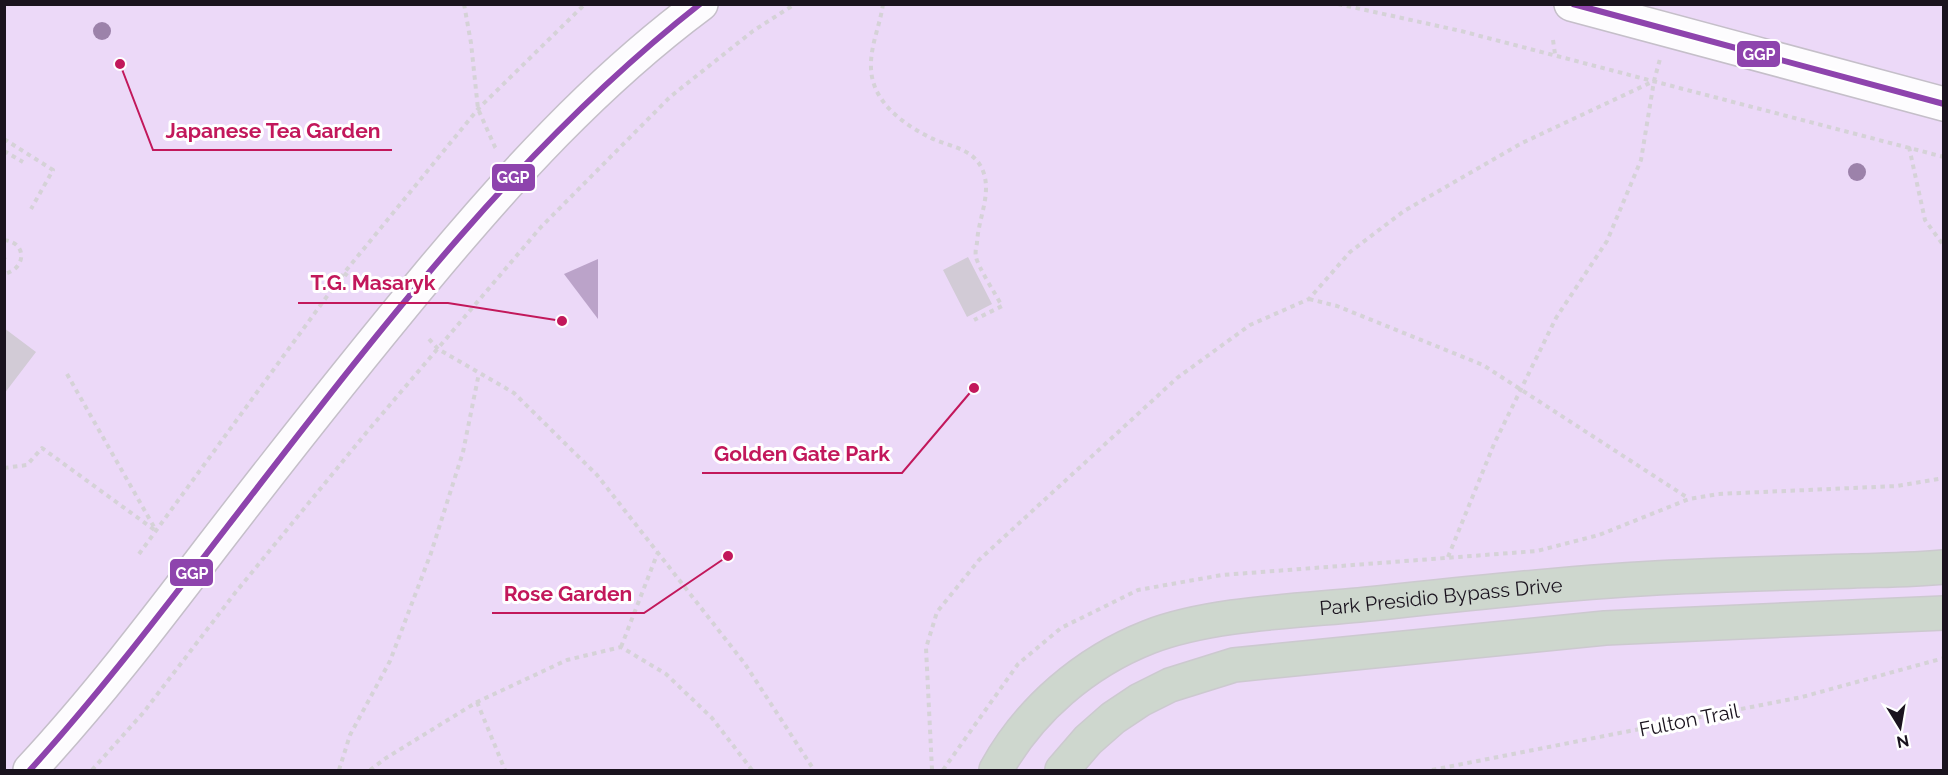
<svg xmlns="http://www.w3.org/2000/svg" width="1948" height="775" viewBox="0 0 1948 775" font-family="Raleway,sans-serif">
<rect width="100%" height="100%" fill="#f2eaf6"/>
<path fill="#ecd9f8" d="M5,5h1938v765h-1938z"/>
<path fill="#bba3c9" d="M598,259v60l-34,-45z"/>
<path fill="#d2cbd6" d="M968,257l24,47 -25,13 -24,-47z
M4,328l32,24 -32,42z"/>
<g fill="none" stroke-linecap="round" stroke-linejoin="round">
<g stroke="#c5bfc9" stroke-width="36">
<path id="minor" d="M1571,4l373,100
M30,770c65,-70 123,-146 181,-222 70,-91 141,-181 214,-269 83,-100 171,-197 276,-275"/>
</g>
<g stroke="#ccc9cf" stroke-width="36">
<g id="highway">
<path id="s1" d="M996,770c33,-60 89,-108 153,-133 59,-23 146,-26 210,-32 105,-11 211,-23 317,-28 59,-3 118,-4 177,-6 30,-1 60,-1 91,-4"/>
<path d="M1062,770l26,-30 25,-22 27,-18 30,-15 64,-20 371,-37 339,-15"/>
</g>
</g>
<path stroke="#d5d2d7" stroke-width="4" stroke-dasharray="4.5 4.5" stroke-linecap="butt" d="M464,4l7,39 7,66 17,38 3,4
M883,4c-3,22 -13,42 -12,64 1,34 32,56 60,70 19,9 43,10 52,33 9,23 -5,48 -6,72 -1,4 -2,10 -1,14 2,10 20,38 26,49l-28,14
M1338,4l123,27 483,126
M1553,40l2,14
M4,139l49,31 -22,39
M1909,147l16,73 19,26
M4,151l19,11
M4,240c24,3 22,29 0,34
M4,259l1,-2
M344,273l21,16
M1309,299l28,7 146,59 205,133
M429,339l9,10 76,44 83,82 148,189 69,106
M67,374l87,153
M4,468l23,-3 15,-17 114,83
M139,554l205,-281 134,-164 107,-105
M1448,557l46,-113 62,-126 51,-77 34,-81 13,-79 6,-22
M621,647l37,-95
M477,702l28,68
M92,770l51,-57 92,-120 131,-160 175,-206 129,-130 83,-66 42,-27
M339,770l11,-35 40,-74 41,-108 32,-101 16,-79
M370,770l16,-12 91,-56 90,-42 54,-13 45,27 46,44 40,52
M932,770l-6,-122 11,-36 42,-52 198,-182 73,-53 59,-26 41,-47 54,-41 118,-68 132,-62
M943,770l75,-106 43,-36 77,-38 84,-15 315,-24 62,-16 90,-36 29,-5 179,-8 47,-8
M1432,770l370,-73 142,-39"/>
<use href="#minor" stroke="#fdfcfe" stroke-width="33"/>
<use href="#highway" stroke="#ced7ce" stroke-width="33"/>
<g stroke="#fff" stroke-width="10">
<path id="bus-1" d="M1573,4l371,100
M30,770c70,-77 133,-160 197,-243 143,-185 287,-377 473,-523"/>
</g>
<use href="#bus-1" stroke="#8e44ad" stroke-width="6"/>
</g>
<g fill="#9c82aa">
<circle cx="102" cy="31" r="9"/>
<circle cx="1857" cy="172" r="9"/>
</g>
<g text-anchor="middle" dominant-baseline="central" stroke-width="6" stroke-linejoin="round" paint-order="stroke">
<g font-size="20" fill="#1a131e" stroke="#fff">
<text stroke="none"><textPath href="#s1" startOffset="502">Park Presidio Bypass Drive</textPath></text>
<text transform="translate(1689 720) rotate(-11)">Fulton Trail</text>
</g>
</g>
<path fill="none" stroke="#c2185b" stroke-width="2" d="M120 64L153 150H392M562 321L448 303H298M974 388L902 473H702M728 556L644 613H492"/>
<g fill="#c2185b" stroke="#fff" stroke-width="2">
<circle cx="120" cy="64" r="6"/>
<circle cx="562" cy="321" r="6"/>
<circle cx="974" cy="388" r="6"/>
<circle cx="728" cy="556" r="6"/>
</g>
<g font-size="21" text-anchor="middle" font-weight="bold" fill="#c2185b" stroke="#fff" stroke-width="6" stroke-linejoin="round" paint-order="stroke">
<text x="273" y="138">Japanese Tea Garden</text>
<text x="373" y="290">T.G. Masaryk</text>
<text x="802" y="461">Golden Gate Park</text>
<text x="568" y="601">Rose Garden</text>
</g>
<g stroke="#fff" stroke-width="2">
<rect x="1736" y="40" width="45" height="28" rx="6" fill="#8e44ad"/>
<rect x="491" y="163" width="45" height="29" rx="6" fill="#8e44ad"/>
<rect x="169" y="558" width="45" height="29" rx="6" fill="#8e44ad"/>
</g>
<g font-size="16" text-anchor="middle" font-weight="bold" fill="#fff">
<text x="1759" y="60">GGP</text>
<text x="513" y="183">GGP</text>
<text x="192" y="579">GGP</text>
</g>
<rect width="1948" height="775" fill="none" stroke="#1a131e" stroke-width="12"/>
<g transform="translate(1900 727) rotate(169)" stroke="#ffffff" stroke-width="4.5" paint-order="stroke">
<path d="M0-4.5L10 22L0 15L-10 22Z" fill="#1a131e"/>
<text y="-9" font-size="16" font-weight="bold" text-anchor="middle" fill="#1a131e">N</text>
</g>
</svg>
